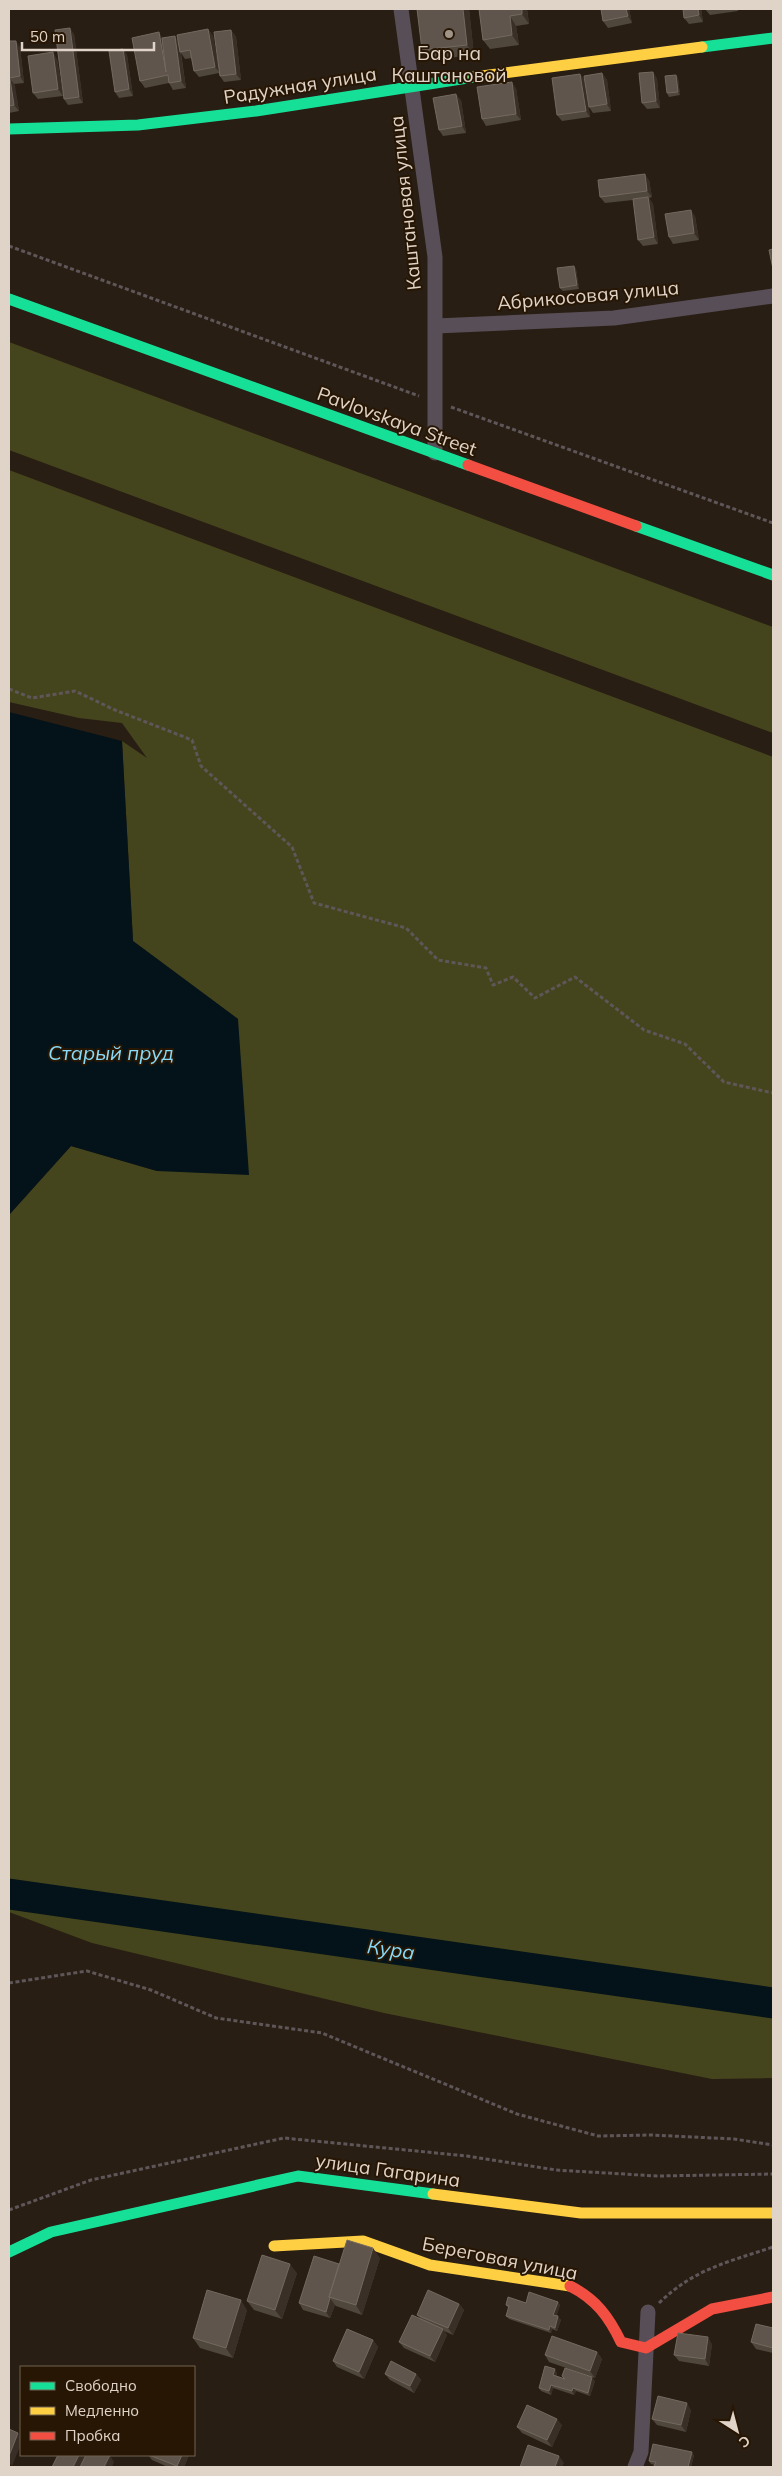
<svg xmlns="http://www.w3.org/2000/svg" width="782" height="2476" viewBox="0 0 782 2476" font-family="Mulish,sans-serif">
<rect width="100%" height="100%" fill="#291e13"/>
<path fill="#45451d" d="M9,342l764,285v106l-764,-283z
M9,470l764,287v1321l-61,1 -328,-66 -292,-70 -83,-31v-697l62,-69 86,25 81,-152 -105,-78 -11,-200 25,17 -25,-35 -43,-5 -70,-16z"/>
<path fill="#041319" d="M9,712l113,29 11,200 105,78 11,156 -92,-4 -86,-25 -62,69z"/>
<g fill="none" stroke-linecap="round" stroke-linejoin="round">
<path stroke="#041319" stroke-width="31" d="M9,1894l764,109"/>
<path stroke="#5f5659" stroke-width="3" stroke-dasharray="4 2.5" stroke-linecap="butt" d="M9,246l410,150
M451,407l322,116
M9,689l23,9 43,-7 40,19 77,30 9,26 91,81 22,56 92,25 32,32 48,8 7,17 20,-8 22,21 40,-21 69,53 41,14 39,38 49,11
M9,1983l78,-12 64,19 65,28 106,15 195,81 81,22 53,-1 83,4 39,6
M9,2210l82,-30 193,-42 183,18 89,14 101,6 116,-2
M659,2303c35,-34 69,-41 114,-56"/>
<path stroke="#584e57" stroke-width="15" d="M401,9l34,248v196
M436,326l178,-8 159,-22
M635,2467l6,-15 7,-140"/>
<path stroke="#16e098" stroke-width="11" d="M702,47l71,-9
M9,129l129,-4 118,-14 218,-34
M9,299l459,166
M636,526l137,49
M9,2252l42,-20 247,-56 135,18"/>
<path stroke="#ffcf43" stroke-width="11" d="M474,77l228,-30
M433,2194l148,19h192
M274,2246l89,-5 67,24 140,21"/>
<path stroke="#f24e42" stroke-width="11" d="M468,465l168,61
M570,2286c26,13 39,31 51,56l25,6 66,-39 61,-12"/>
</g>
<path fill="#4f463c" d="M469,9l5,46 -45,5 -7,-10z
M479,9h48l2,15 -13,2 3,19 -29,4 -7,-9z
M601,9h28l3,14 -24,5 -5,-7z
M701,9l2,13 -14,2 -5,-6z
M705,9h33v2l-28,4z
M208,29l5,7 5,31 13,-37 5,7 5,43 -17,2 -4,-6 -1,-3 -20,4 -5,-6 -2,-13 -7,1 -4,-6 5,35 -13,2 -4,-7 -24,5 -5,-7 22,-43 16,3z
M74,34l9,69 -15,2 -4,-6z
M9,41l11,6 4,36 -10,1 5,27 -10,2z
M123,49l4,6 6,41 -14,2 -4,-6z
M57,59l6,37 -25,3 -5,-6z
M653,72l4,7 3,29 -13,1 -5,-6z
M602,73l5,7 4,31 -18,2 -4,-6z
M580,74l5,7 5,36 -28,4 -5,-6z
M676,75l2,3 2,17 -11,2 -2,-4z
M516,88l5,32 -35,6 -4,-7z
M461,100l5,33 -23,3 -4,-6z
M649,180l3,17 -3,1 4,6 5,40 -15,2 -5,-6 -5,-40 -28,3 -5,-6z
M695,216l4,24 -26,4 -4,-7z
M574,266l2,3 3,20 -16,2 -3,-3z
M380,2258l-18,57 -26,-9 -1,-1 -5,13 -27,-8 -4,-7 40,-39z
M297,2273l-15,46 -28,-9 -7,-9z
M558,2302l2,3 -4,11 5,4 -4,11 -5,-2 -1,4 -42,-14 -3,-3 3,-7 -3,-4 20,-2z
M459,2304l5,6 -11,25 -9,-4 3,4 -12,27 -31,-14 -5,-6 21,-24 -3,-3z
M247,2310l-14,48 -33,-10 -7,-10z
M773,2328v25l-17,-4 -5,-7z
M373,2340l5,7 -14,32 -27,-12 -4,-6z
M712,2344l-3,22 -30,-5 -5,-6z
M597,2352l5,7 -7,19 -46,-16 -4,-7z
M557,2373l-1,3 8,3 -2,-3 33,5 -5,15 -14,-5 -2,4 -21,-7 -2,7 -10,-4 -2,-3z
M385,2374h31l5,6 -7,13 -24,-13z
M691,2410l-5,22 -29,-7 -5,-6z
M562,2425l-10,22 -30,-14 -5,-6z
M148,2455h41l-5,12h-16l-16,-7z
M694,2455l-3,12h-36v-2l-4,-1 -2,-3z"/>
<path fill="#392f26" d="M463,9h6l5,46 -7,-10z
M522,9h5l2,15 -7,-10z
M626,9h3l3,14 -4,-7z
M698,9h3l2,13 -4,-7z
M510,16l6,10 3,19 -7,-10z
M70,28l4,6 9,69 -4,-6z
M208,29l5,7 7,37 -5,-6z
M231,30l5,7 5,43 -5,-6z
M159,32l4,7 3,33z
M175,36l4,7 7,45 -5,-7z
M16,41l4,6 4,36 -4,-7z
M123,49l4,6 6,41 -4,-7z
M53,52l4,7 6,37 -5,-7z
M653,72l4,7 3,29 -4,-7z
M602,73l5,7 4,31 -4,-7z
M580,74l5,7 5,36 -4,-6z
M676,75l2,3 2,17 -2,-3z
M10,79l5,6 4,26 -5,-6z
M512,82l4,6 5,32 -5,-6z
M456,94l5,6 5,33 -4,-7z
M645,174l4,6 3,17 -5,-6z
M648,197l5,7 5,40 -4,-7z
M691,210l4,6 4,24 -5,-7z
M574,266l2,3 3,20 -2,-4z
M373,2248l7,10 -18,57 -6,-10z
M290,2264l7,9 -15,46 -7,-9z
M330,2298l5,7 -5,13 -4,-6z
M241,2300l6,10 -14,48 -7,-10z
M558,2302l2,3 -4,13 -3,-3z
M459,2304l5,6 -11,25 -5,-7z
M558,2316l3,4 -4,11 -2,-3z
M550,2326l2,3 -1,4 -2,-3z
M443,2329l4,6 -12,27 -5,-6z
M708,2337l4,7 -3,22 -4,-7z
M373,2340l5,7 -14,32 -5,-7z
M597,2352l5,7 -7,19 -5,-7z
M555,2369l2,4 -1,6 -3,-4z
M416,2374l5,6 -7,13 -4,-7z
M592,2377l3,4 -5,15 -2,-3z
M551,2385l2,3 -2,7 -2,-4z
M573,2388l3,3 -2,4 -2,-4z
M687,2403l4,7 -5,22 -5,-7z
M557,2419l5,6 -10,22 -5,-7z
M18,2433l3,5v6l-9,22 -3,-4v-6z
M692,2452l2,3 -3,12h-3z
M79,2455h7l-6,12h-7z
M110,2455l4,7 -2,5h-8z
M182,2455h7l-5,12h-7v-1z
M559,2456l5,7 -2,4h-7z"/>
<path fill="#5f554c" stroke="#73695f" d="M417,9h46l4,36 -45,5z
M479,9h43v5l-12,2 2,19 -29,5z
M601,9h25l2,7 -25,5z
M683,9h15l1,6 -15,3z
M70,28l9,69 -15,2 -9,-69z
M208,29l7,38 -21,4 -4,-21 -10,2 -3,-17z
M231,30l5,44 -16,2 -6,-44z
M159,32l7,40 -4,-34 13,-2 6,45 -12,2 -1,-8 -28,6 -8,-43z
M9,41h7l4,35 -11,2z
M123,49l6,40 -14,3 -6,-41z
M53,52l5,37 -25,4 -5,-37z
M653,72l3,29 -14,2 -3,-30z
M602,73l5,31 -18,3 -5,-31z
M580,74l6,37 -29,4 -5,-37z
M676,75l2,17 -11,1 -2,-17z
M9,79h1l4,26 -5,1z
M512,82l4,32 -34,5 -5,-32z
M456,94l6,32 -23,4 -6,-32z
M645,174l2,17 -47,6 -2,-17z
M648,197l6,40 -16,3 -5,-41z
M691,210l3,23 -25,4 -4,-23z
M773,249v20l-4,-19z
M574,266l3,19 -17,3 -3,-20z
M347,2240l26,8 -17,57 -27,-8z
M262,2255l28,9 -15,46 -28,-9z
M314,2256l25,8 -10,33 1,1 -4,14 -27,-9z
M207,2290l34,10 -15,48 -33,-10z
M428,2290l31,14 -11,24 -31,-13z
M529,2292l29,10 -5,13 5,1 -3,12 -5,-2 -1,4 -43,-14 3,-10 -3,-1 2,-8 18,6z
M412,2315l31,14 -13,27 -31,-14z
M756,2324l17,4v20l-22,-6z
M347,2329l26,11 -14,32 -26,-11z
M678,2333l30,4 -3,22 -31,-4z
M552,2336l45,16 -7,19 -45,-16z
M391,2361l25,13 -6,12 -25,-12z
M545,2366l10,3 -2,6 12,4 -3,-3 3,-8 27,9 -4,16 -15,-5 -1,3 -21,-6 -2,6 -10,-3z
M658,2396l29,7 -6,22 -29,-6z
M527,2405l30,14 -10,21 -30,-13z
M9,2429l9,4 -9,23z
M653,2444l39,8 -4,15h-30l-4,-1 2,-4 -7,-1z
M528,2445l31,11 -4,11h-35z
M58,2455h21l-6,12h-21z
M86,2455h24l-6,12h-24z
M149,2455h33l-5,11z"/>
<circle fill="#a09489" stroke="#271603" stroke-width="2" cx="449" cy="34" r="5"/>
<g text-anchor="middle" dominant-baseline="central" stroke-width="4" stroke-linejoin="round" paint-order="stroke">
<g font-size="19" fill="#e0d4c8" stroke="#271603">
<text x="449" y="53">Бар на<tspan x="449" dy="22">Каштановой</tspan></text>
</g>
<g font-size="19" fill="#e0d4c8" stroke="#271603">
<text transform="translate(300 85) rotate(-9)">Радужная улица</text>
<text transform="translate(405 203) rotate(-96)">Каштановая улица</text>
<text transform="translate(588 295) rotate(-5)">Абрикосовая улица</text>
<text transform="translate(397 421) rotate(20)">Pavlovskaya Street</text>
<text transform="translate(388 2170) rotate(8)">улица Гагарина</text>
<text transform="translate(500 2258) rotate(11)">Береговая улица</text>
</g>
<g font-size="20" font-style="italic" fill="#87dbf9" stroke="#271603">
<text x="111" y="1052">Старый пруд</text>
<text transform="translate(391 1949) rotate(8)">Кура</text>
</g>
</g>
<rect width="782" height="2476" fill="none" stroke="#e0d4c8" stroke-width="20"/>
<rect x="20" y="2366" width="175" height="90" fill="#271603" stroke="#716252"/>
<rect x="30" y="2382" width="25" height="8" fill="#16e098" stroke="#716252"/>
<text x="65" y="2391" font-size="15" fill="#e0d4c8">Свободно</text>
<rect x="30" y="2407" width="25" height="8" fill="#ffcf43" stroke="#716252"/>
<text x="65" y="2416" font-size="15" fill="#e0d4c8">Медленно</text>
<rect x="30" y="2432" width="25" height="8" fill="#f24e42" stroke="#716252"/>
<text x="65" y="2441" font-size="15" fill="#e0d4c8">Пробка</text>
<g transform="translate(737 2431) rotate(144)" stroke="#271603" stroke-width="4" paint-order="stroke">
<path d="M0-4L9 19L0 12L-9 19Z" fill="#e0d4c8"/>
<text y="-8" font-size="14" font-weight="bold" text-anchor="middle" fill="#e0d4c8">С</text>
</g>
<path d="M22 42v8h132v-8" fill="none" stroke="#e0d4c8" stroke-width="2.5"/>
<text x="30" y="42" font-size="15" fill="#e0d4c8" stroke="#271603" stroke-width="4" paint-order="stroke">50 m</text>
</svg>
